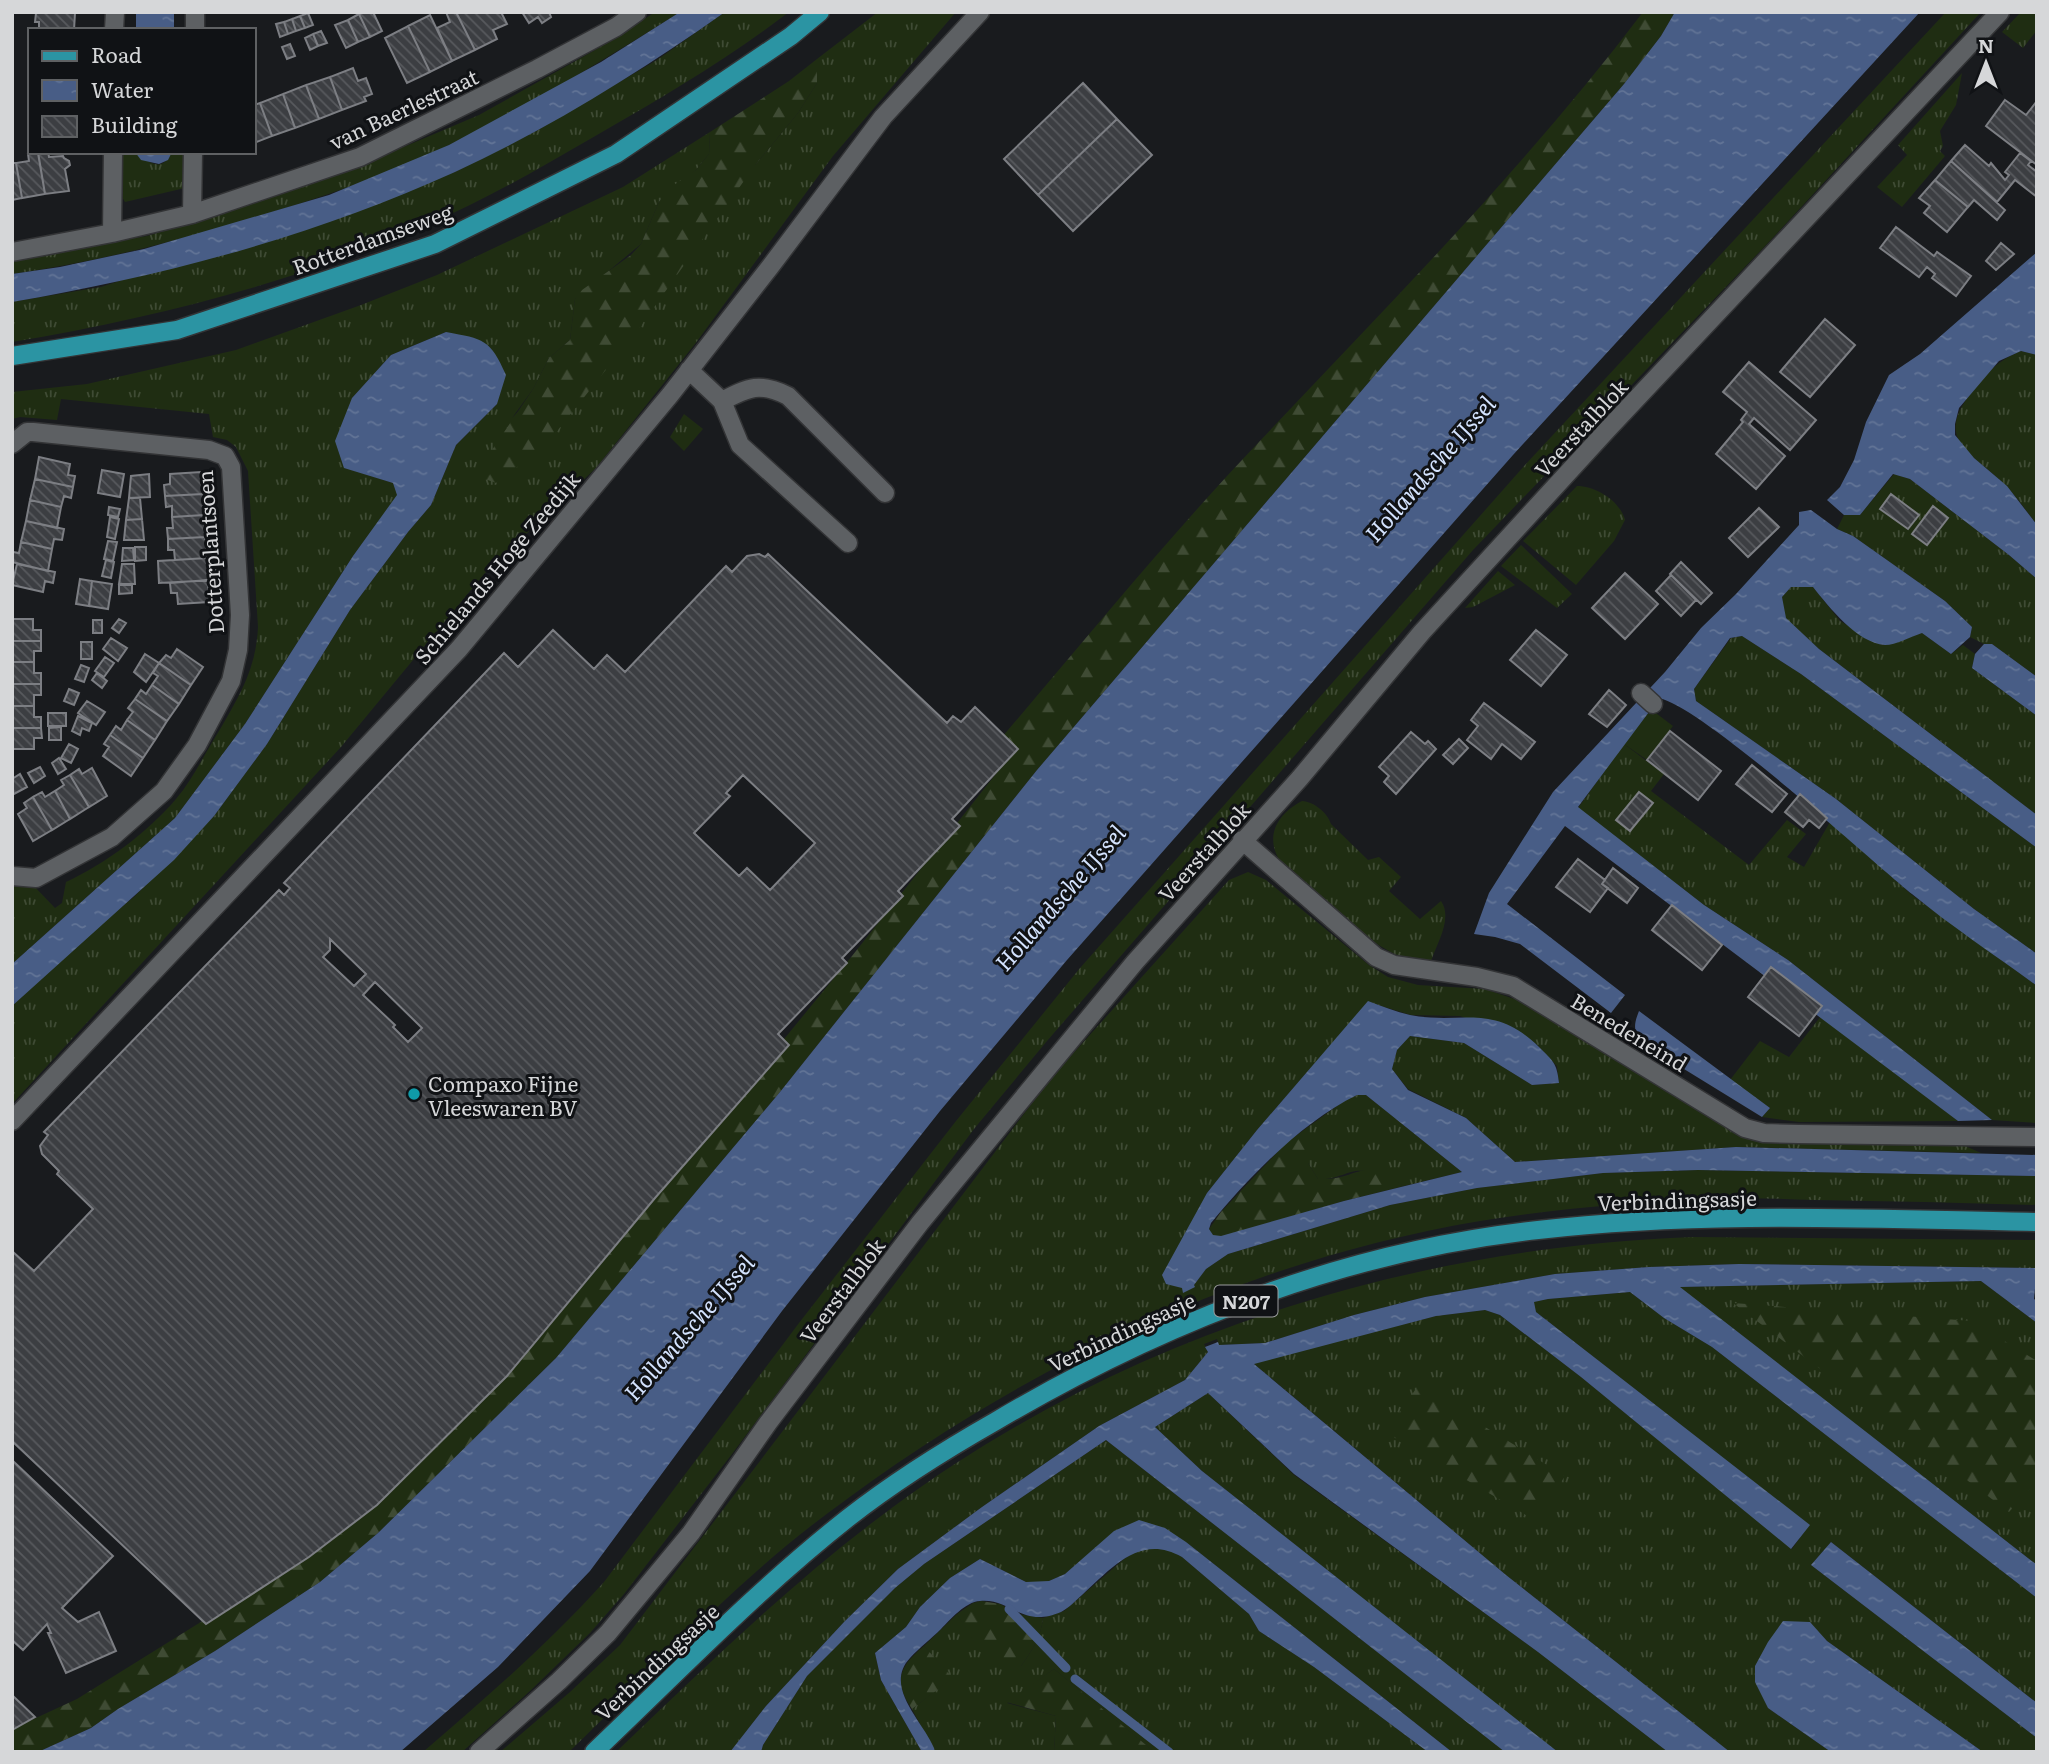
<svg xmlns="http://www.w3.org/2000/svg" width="2049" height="1764" viewBox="0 0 2049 1764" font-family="Literata,serif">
<defs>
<pattern id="grass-tufts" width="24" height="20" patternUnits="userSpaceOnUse" patternTransform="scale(1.75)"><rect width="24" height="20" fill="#1f2d12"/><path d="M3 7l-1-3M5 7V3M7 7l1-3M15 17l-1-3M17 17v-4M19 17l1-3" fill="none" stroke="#3f4b34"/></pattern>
<pattern id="forest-firs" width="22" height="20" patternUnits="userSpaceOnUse" patternTransform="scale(1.75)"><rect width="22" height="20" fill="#1f2d12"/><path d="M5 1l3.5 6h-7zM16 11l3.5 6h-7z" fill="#3f4b34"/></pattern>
<pattern id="water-ripples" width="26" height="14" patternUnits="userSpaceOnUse" patternTransform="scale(1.75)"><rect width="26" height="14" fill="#485d86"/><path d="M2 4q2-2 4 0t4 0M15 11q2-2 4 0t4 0" fill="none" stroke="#627496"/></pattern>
<pattern id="building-back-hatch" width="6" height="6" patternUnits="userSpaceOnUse" patternTransform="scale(1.75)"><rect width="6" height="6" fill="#3c3e42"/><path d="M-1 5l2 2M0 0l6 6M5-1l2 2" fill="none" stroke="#57595d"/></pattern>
</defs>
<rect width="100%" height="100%" fill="#191b1e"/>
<path fill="url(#grass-tufts)" d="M655,12h25c-75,47 -151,94 -231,133 -62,30 -128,53 -194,72 -80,25 -160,45 -243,57v-15l135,-23 121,-37 112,-42 99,-42 134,-75z
M725,12h64c-60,46 -127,86 -192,123 -55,32 -110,64 -168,89 -133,58 -274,94 -417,118v-40l89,-15 354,-115 83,-42 119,-70z
M878,12h78l-123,144 -138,188 -99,124 -111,105 -144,174 -329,357v-98l86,-80 36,-29 80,-81 53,-72 83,-134 58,-78 23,-27 25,-60 41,-41 -51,-72 -55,23 -39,43 -7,70 48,15 5,12 -45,61 -108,168 -70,94 -163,146v-78l20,-2 23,24 7,-5 4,-21c39,-18 82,-50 110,-83 17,-20 29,-46 43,-68 21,-36 37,-62 39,-104l-10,-156 -12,-24 -9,-7 -14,-3 -4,-23 -148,-15 -4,21 -37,-3 -8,2v-27l75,-8 149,-34 125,-45 76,-30 186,-88 87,-55 -1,22 -13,16 -37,32 -18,42 -66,55 -5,41 -21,18 -16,31 -21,29 244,-254 42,-51 19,-30v-24z
M1946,12h35l-213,231 -295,307 -426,491 -73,88 -242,325 -108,140 -34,39 -60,58 -68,61h-39c63,-54 125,-108 181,-170l195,-259 157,-202 124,-153 445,-503z
M2021,12h16v18l-14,18 -21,-16z
M1962,73l-6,32 -16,26 3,15 -3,5 5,5 -43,51 -25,-20 30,-32 -9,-10z
M120,152c4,0 8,-1 12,0 14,4 27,26 40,0h13v36l-60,14 -6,-10z
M2021,351l16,4v170c-10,-13 -19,-27 -31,-39 -32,-33 -74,-44 -34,-94 17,-21 24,-30 49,-41z
M684,414l19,15 -19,22 -14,-14z
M1894,474l16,5 99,76 28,24v98l-45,-33h-8l-14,-7 2,-10 -27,-26 -92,-65 -16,-7 7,-14h16z
M1577,486c19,0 43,15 48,34l-11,21 -38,44 -53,-44z
M1521,545l51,49 -15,14 -56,-42z
M1498,571l17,14 -42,22 -8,1z
M1791,587h22l27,34 42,24 40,-12 29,21 12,-9 12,9 -3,14 65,48v99l-218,-166 -34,-31 -3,-21z
M1742,636l59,38 236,174v106l-63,-45 -138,-110 -140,-98 -2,-12 37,-51z
M1624,744l40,30 -13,17 98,74 38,-45 19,14 -19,23 17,10 26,-45 82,73 125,91v137l-45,-3 -204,-160 -84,-55 -126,-97z
M1302,801c12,1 25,11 29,23l37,36 11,-3 22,20 -12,14 31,28 21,-18c12,17 -4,42 -10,60 -40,11 -119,-71 -149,-97 -18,-25 -7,-49 20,-63z
M1248,872l18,8 103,85 19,12 30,8 67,4 41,14 216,131 221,11 18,8 -245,-6 -221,15 -49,-44 -58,-29 -16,-20 5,-19 13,-14 54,7 68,42 27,-2 -2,-17 -21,-22 -76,-28 -49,-1 -43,-13 -111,128 -50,63 -13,92 12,-16 22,-15 162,-49 87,-17 126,-15 95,-3 339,6v29c-74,-2 -148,-4 -222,-5 -32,-1 -65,-3 -98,-1 -79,3 -159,9 -237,22 -238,40 -460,147 -652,292 -94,70 -175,158 -259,239h-69l70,-60 50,-47 432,-568 177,-197z
M1821,1016l137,105 -159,1 -37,-5 8,-9 -40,-28 30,-39 29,16z
M1357,1095h9l96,77 -58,14c-14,-9 -36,-19 -53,-14 -13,4 -20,8 -33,7l-10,-16v-36l36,-26z
M1692,1237l345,3v28l-298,-4 -90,3 -94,7 -130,23 -71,18 -89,28 -46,2 -2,-6 -13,5 4,8 -23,28 -86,46 -117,81 -84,62 -54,53 -78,84 -36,46h-114c89,-85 178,-172 277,-245 231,-171 514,-259 799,-270z
M1981,1281l56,42v242l-358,-278z
M1630,1292l34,26 48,29 325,251v105l-206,-161 -20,23 226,173v14h-54l-156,-111 -17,-18 -42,85 63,44h-101l-224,-177 -253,-212 183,-47 49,-6 15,5 81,62 211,172 17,-24 -273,-213 -3,-10 15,-3z
M1208,1393l86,82 244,177 130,100h-110l-26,-19 -330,-262 -47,-44z
M1106,1440l399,312h-53l-266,-210 -96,11 -25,21 -16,7 -10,2 -13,-1 -46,-23 -30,19 -30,29 -14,20 -31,26 6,27 41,72h-161l2,-7 44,-69 88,-88 29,-24z
M1155,1548l17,3 10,6 67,57 10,17 55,36 114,85h-274l-100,-83 -47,34 49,13 -2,36h-119l-23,-43 40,-31 -28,-32 33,-32 17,27 47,25c11,-15 20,-29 22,-48l21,-7 60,-52 16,-10z"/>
<path fill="url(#forest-firs)" d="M1643,12h32l-14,24 -37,48 -587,686 -257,322 -224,266 -178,175 -58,49 -105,69 -97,58 -27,19 -53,24h-26v-23l65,-30 127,-79 522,-510 126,-154 158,-200 -7,-20c74,-87 147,-176 224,-260 142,-152 290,-298 416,-464z
M817,59v24l-19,30 -42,51 -116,163 -94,118 -50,38 -11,-4 -1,-11 6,-15 43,-64 16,-31 21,-18 5,-41 7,-9 49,-35 10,-11 18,-42 12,-15 25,-17 13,-16 1,-22 79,-51z
M1308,1127v36l10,16c43,2 39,-25 86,7l-60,15 -123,36 -8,-1 -4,-7 12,-17 65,-69z
M1733,1303l239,18 65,40v120l-28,31z
M1418,1386l147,90 -29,45 -151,-89z
M981,1601l19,3 18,10 25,4c-2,19 -11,33 -22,48 -5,1 -13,3 -17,2 -19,-3 -38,-39 -47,-54l16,-11z
M924,1646l29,32 -41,31c-19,-28 -13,-42 12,-63z
M1054,1669l92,76 8,7h-100l2,-36 -50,-14z"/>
<path fill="#1f2d12" d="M1648,707l25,19 -26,34 -23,-16 25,-32z"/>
<path fill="url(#water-ripples)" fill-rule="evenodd" d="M136,12h38v18h-38z
M680,12h45c-85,60 -175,116 -270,160 -141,64 -291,104 -443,130v-28l48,-7 84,-18 185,-54 120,-50 152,-83z
M1675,12h245l-407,443 -446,505 -127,151 -158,200 -192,260 -92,96 -98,85h-362l53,-24 27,-19 97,-58 105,-69 58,-49 178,-175 224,-266 257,-322 587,-686 37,-48z
M135,152h37l-4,8 -9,4 -18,-4z
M2037,252v103l-16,-4 -22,10 -40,47 -4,16v11l19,23 33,28 30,39v54l-28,-24 -99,-76 -17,-5 -33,41h-16l-17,-15 13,-13 14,-27 12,-38 23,-47 31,-21z
M446,332c38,7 44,7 60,43l-9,29 -41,41 -25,60 -23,27 -58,78 -83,134 -53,72 -40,44 -162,146v-42l163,-146 70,-94 108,-168 44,-61 -4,-12 -49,-15 -9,-27 17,-43 39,-43z
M1811,510l26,19 16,7 92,65 27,26 -2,10 -19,17 -29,-21c-12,4 -26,12 -37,12 -28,-2 -56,-38 -72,-58h-22l-9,10 4,21 33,31 218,166v33l-236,-174 -59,-38 -12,2 -36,51 2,12 140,98 138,110 63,45v32c-42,-31 -85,-59 -125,-92 -37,-30 -223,-200 -257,-196l-7,9 1,5 -71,95 126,98 84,55 204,160 -34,1 -393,-295 -58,78 118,91 -14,18 -91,-69 -25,-7 -21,-3 15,-41 64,-101 112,-120 36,-44 35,-34 63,-69v-13z
M1984,644h8l45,33v39l-65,-48 3,-14z
M1368,1001c14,5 28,11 42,14 51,10 83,-13 129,32 14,14 18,16 20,36l-27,2 -68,-42 -54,-7 -13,14 -5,19 16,21 58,28 49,44 221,-15 301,8v21l-339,-6 -95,3 -126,15 -87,17 -162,49 -22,15 -12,16 1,2 -12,6 -1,-5 -16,-4 -4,-9 45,-82 50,-63zM1357,1095h9l96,77 -118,29 -123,35 -8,-1 -4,-6 2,-6c38,-46 92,-102 146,-128z
M1639,1011l131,97 -8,9 -117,-72c-12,-12 -12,-19 -6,-34z
M1739,1264l298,4 -3,31 3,2v22l-56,-42 -301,6 357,278v33l-325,-251 -48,-29 -34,-26 -82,7 -14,3 2,10 274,213 -19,24 -210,-172 -81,-62 -15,-5 -49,6 -182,48 252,211 224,177h-62l-130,-100 -244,-178 -86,-81 -53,34 47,44 356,281h-53l-399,-312 -182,124 -29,24 -88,88 -44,69 -2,7h-31l36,-46 78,-84 54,-53 84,-62 117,-81 86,-46 23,-28 -3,-5 13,-5 1,3 46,-2 89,-28 71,-18 130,-23 94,-7z
M1139,1520l26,8 21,14 266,210h-24l-114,-85 -55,-36 -10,-17 -67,-57c-42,-24 -70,11 -100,38 -6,5 -13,13 -21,17 -39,17 -50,-14 -81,-11 -15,1 -29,18 -39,28 -10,10 -22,19 -31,29 -27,29 13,63 24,90l1,4h-13l-41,-72 -6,-27 31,-26 14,-20 30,-29 30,-19 46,23 23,-1 16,-7 49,-43z
M1831,1542l206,161v35l-226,-173z
M1783,1621l27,1 17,19 156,111h-152l-63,-44 -13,-26v-16l13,-24z"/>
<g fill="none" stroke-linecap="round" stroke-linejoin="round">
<path stroke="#485d86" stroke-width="9" d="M1009,1609l57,59
M1075,1679l94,73"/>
</g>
<path fill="url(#building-back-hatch)" stroke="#7c7e83" stroke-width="2" fill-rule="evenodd" d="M34,12l41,1 -1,17h-35v-8h-4l1,-9z
M364,12h9l9,19 -12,6 -11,-23z
M446,12h10l19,38 -23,11 -15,-33 13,-6z
M456,12h45l6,12 -14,6 4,9 -22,11z
M522,12h27l2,5 -9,6 -4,-6 -9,6z
M308,13l5,12 -8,3 -5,-12z
M359,14l11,23 -12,5 -10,-22z
M430,15l22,46 -22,11 -22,-46z
M300,16l5,12 -9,3 -4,-12z
M292,19l4,12 -8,3 -4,-12z
M348,20l10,22 -12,6 -11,-23z
M284,22l4,12 -8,3 -4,-13z
M408,26l22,46 -23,11 -22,-45z
M321,31l6,12 -9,3 -5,-12z
M313,34l5,12 -8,4 -5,-12z
M290,44l5,12 -8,3 -5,-12z
M353,68l5,13 8,-3 6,16 -8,3 2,4 -24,9 -12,-33z
M330,77l12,33 -23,9 -13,-34z
M1083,83l34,36 -79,76 -34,-36z
M306,85l13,34 -24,9 -12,-34z
M283,94l12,34 -23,8 -12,-33z
M2005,100l21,15 11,-14v64l-51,-39z
M260,103l12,33 -18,7v-38z
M1117,119l35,36 -79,76 -35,-36z
M1965,145l24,21 2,-3 14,17 4,-5 -4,-3 15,-19 11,8 -3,4 9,7v25l-22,-17 -18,22 -46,-41z
M48,152l1,5 14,-1 1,2 5,3 1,4 -5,4 4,22 -24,3 -7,-42z
M38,153l7,41 -23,4 -6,-35 13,-2 -1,-7z
M1951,161l54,49 -8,10 -23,-20 -6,7 -33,-27z
M12,163h4l6,35 -10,2z
M1935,180l33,27 -21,25 -23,-19 6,-7 -11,-8z
M1896,227l38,29 3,-4 34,24 -15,20 -24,-18 3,-4 -8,-7 -8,10 -39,-29z
M2001,243l13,11 -18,16 -10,-9z
M1825,319l30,26 -45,52 -30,-25z
M1749,362l67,58 -26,30 -36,-32 -5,6 36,32 -29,33 -40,-35 27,-32 -2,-2 6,-8 -24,-20z
M39,457l31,7 -2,11 7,1 -2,11 -38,-8z
M102,470l22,4 -4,23 -22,-4z
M201,472l2,22 -38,2 -1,-11 6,-1v-10z
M149,474l1,23 -21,1 2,-22z
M35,479l38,8 -2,11 -7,-2 -3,11 -31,-7z
M203,494l1,21 -32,2v-11l-6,1 -1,-11z
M1891,494l28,21 -11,14 -28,-20z
M129,498h11l2,21 -16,1z
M30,500l31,7 -4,21 -31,-7z
M1933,506l15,12 -21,27 -15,-11z
M109,507l11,2 -2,8 -10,-2z
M1759,508l20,19 -31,30 -19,-19z
M204,515l1,22 -37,2 -1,-11h6l-1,-11z
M110,517l9,2 -4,20 -8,-2z
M142,519l2,21h-20l2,-20z
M26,521l38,8 -2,11 -8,-1 -2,10 -31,-7z
M205,537l2,21 -32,2 -1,-10h-6v-11z
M108,541l9,1 -4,19 -9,-2z
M21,542l31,7 -4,22 -36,-9 1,-10 6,1z
M135,547h11v13l-11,1z
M123,548h10l1,12 -12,1z
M759,554l6,3 3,-3 179,169 6,-7 8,6 14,-15 43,42 -66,70 8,7 -62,65 5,5 -61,62 5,5 -69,71 11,11 -134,153 -148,178 -130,129 -68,52 -103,67 -194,-183v-190l22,20 59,-62 -36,-35 2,-3 -17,-17 -2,-8 8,-11 -4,-3 235,-242 5,5 6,-7 -6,-5 220,-230 14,14 35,-37 41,39 13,-14 18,17 101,-106 6,6 15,-16zM743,775l72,68 -45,47 -23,-22 -8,8 -45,-43 36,-37 -4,-3zM330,939l36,35 -12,12 -31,-29 7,-7zM375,982l47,46 -14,14 -15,-15 2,-2 -32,-30z
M207,558v12h9v10l-57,3 -1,-22z
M106,560l8,2 -3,16 -9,-2z
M1681,562l31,31 -11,11 -31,-30z
M17,564l38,8 -2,11 -8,-2 -2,11 -31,-7z
M122,564h12l1,20h-16z
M1625,573l33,31 -33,35 -33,-31z
M1671,575l25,25 -15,16 -25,-25z
M80,579l12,2 -3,25 -13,-2z
M208,580l1,22 -31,2 -1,-11h-6l-1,-10z
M92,581l20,3 -4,25 -19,-3z
M119,585h13v8l-13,1z
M12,619h21v11h8v11h-29z
M119,619l7,4 -7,10 -7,-5z
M93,620h9v13h-9z
M1536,630l31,25 -26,31 -31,-26z
M111,638l16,10 -9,13 -15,-12z
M12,641h29v10h-7v11h-22z
M81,642h11v17h-11z
M177,649l26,18 -12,18 -32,-22 7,-8 5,3z
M145,654l14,9 -13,19 -12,-10z
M105,657l9,6 -10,14 -9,-6z
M12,662h22v11h7v11h-29z
M159,663l32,22 -12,19 -27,-19 6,-9 -5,-3z
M81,665l8,3 -5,14 -9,-3z
M97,673l10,8 -5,7 -10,-8z
M12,684h29v11h-7v11h-22z
M152,685l27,19 -12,17 -32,-22 6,-9 5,4z
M69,689l10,4 -5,12 -10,-4z
M1609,690l17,15 -19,22 -18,-13z
M135,699l32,22 -12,19 -28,-20 6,-8 -5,-4z
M87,701l18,11 -9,13 -18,-12z
M1484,703l51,39 -14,17 -19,-15 -11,15 -24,-19 11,-14 -7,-6z
M12,706h22v11h7v11h-29z
M48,713h18v13h-18z
M78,716l14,7 -3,8 -7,-3 -2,7 -8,-4z
M127,720l28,20 -12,18 -33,-23 6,-9 5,4z
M61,727v13h-12v-12z
M12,728h29l1,10h-8v11h-22z
M1670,731l51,40 -23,29 -51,-40z
M1411,732l14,12 3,-3 8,8 -40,45 -12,-12 5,-6 -10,-9z
M110,735l33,23 -12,18 -28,-20 6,-9 -5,-3z
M1459,739l9,9 -15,16 -10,-9z
M69,744l9,5 -7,14 -10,-5z
M59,758l7,11 -8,5 -6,-11z
M1752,765l35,29 -15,18 -36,-28z
M40,767l5,9 -11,7 -6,-10z
M92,768l15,28 -18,11 -19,-32 9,-6 3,5z
M20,774l7,13 -15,8v-16z
M70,775l19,32 -19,12 -15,-28 9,-6 -3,-5z
M55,791l15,28 -18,11 -19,-33 9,-5 3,5z
M1639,792l14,11 -23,28 -14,-11z
M1800,794l27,24 -8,10 -10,-8 -6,7 -18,-15z
M33,797l19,33 -19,11 -15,-27 9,-6 -3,-5z
M1578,859l27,21 -3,4 6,4 -18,24 -34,-25z
M1613,868l25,20 -11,15 -25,-19z
M1672,905l50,40 -20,25 -50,-40z
M1771,967l51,39 -23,30 -51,-39z
M12,1460l101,96 -51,52 16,14 21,-10 17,39 -50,22 -18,-40h3l-4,-9 -24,26 -11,-10z
M12,1695l23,22 -23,13z"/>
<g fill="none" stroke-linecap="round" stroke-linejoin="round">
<g stroke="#333436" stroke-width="21">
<path id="minor" d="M114,30l1,-18
M195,30v-18
M192,214l1,-62
M112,233l1,-81
M12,252l100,-19 80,-19 168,-57 177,-88 79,-42 21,-15
M689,370l33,31 18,44 108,98
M722,401c27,-14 38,-19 66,-5l97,97
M12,444l15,-12h6l176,18 16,6 6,11 9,148 -2,35 -7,31 -34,64 -33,46 -52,46 -76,41 -24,-2
M1641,693l12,11
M1242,840l134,117 18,8 83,12 36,9 232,142 19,5 35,1 238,3
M12,1121l447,-472 211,-254 100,-128 113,-150 97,-105
M479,1752l80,-71 49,-48 83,-100 77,-110 152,-200 215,-261 165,-184 122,-146 185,-202 393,-418"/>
</g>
<g stroke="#333436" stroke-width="21">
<path id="major" d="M12,356l165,-26 258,-86 181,-90 175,-118 29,-24
M594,1752c83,-79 164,-163 254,-234 46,-36 97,-68 148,-97 166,-98 350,-170 542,-191 165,-19 333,-11 499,-8"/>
</g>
<use href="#minor" stroke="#5d6063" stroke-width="18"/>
<use href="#major" stroke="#2b94a3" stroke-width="18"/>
</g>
<circle fill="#0f9aa8" stroke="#101215" stroke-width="2.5" cx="414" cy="1094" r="7"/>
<g text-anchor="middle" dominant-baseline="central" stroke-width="6" stroke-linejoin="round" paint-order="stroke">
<rect fill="#101215" stroke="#9b9c9e" stroke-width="2" x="1214.5" y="1285.5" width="63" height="31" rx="5"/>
<g font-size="19" font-weight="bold" fill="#d6d7d9">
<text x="1246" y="1301">N207</text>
</g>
<g font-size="21" fill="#d6d7d9" stroke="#101215">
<text transform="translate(403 108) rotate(-25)">van Baerlestraat</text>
<text transform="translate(372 238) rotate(-20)">Rotterdamseweg</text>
<text transform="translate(1580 427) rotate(-47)">Veerstalblok</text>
<text transform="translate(209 552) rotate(-94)">Dotterplantsoen</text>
<text transform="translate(496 567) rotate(-50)">Schielands Hoge Zeedijk</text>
<text transform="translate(1203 851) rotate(-48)">Veerstalblok</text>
<text transform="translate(1630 1031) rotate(31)">Benedeneind</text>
<text transform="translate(1677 1199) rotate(-2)">Verbindingsasje</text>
<text transform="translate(841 1290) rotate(-53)">Veerstalblok</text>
<text transform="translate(1121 1331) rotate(-25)">Verbindingsasje</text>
<text transform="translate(656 1661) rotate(-43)">Verbindingsasje</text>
</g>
<g font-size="21" fill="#d6d7d9" stroke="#101215" text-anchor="start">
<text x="428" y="1082">Compaxo Fijne<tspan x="428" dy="24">Vleeswaren BV</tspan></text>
</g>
<g font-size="23" font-style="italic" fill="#d4e3fe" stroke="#101215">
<text transform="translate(1429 468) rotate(-49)">Hollandsche IJssel</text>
<text transform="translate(1059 897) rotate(-49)">Hollandsche IJssel</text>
<text transform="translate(688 1327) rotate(-49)">Hollandsche IJssel</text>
</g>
</g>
<rect width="2049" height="1764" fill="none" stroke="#d6d7d9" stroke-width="28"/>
<rect x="28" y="28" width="228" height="126" fill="#101215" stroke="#5f6163" stroke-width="2"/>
<rect x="42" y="51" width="35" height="10" fill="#2b94a3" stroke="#5f6163" stroke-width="2"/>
<text x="91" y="63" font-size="21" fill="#d6d7d9">Road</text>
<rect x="42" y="80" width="35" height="21" fill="url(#water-ripples)" stroke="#5f6163" stroke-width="2"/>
<text x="91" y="98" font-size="21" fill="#d6d7d9">Water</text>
<rect x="42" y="116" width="35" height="21" fill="url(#building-back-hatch)" stroke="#5f6163" stroke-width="2"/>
<text x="91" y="133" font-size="21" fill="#d6d7d9">Building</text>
<g transform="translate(1986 63)" stroke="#101215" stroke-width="5" paint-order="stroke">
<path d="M0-5L12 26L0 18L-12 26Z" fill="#d6d7d9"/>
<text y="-10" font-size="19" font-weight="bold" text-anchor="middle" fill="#d6d7d9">N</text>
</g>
</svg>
